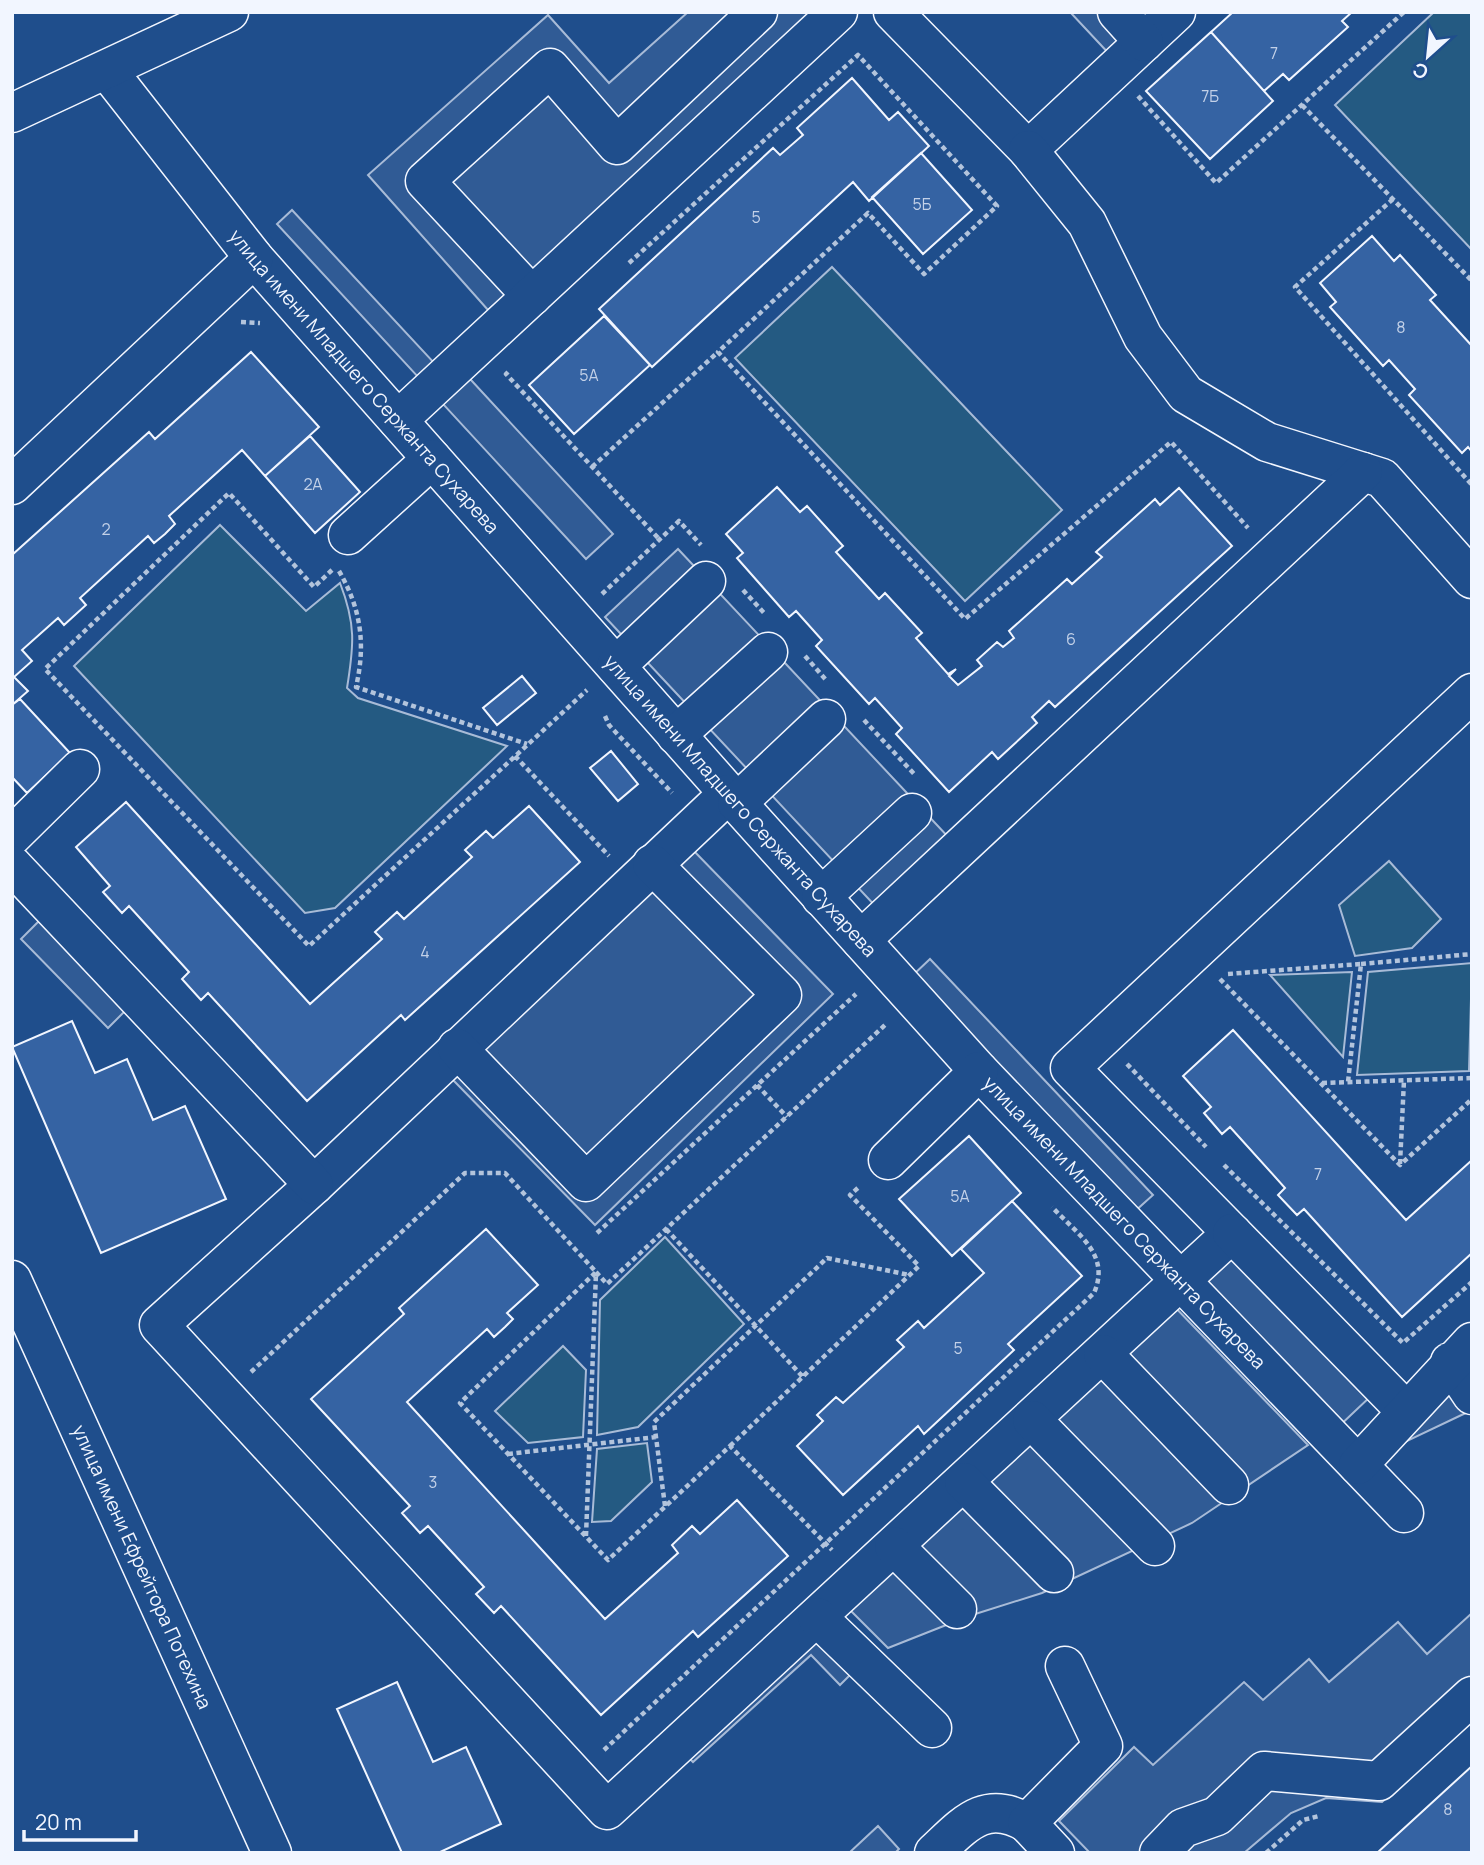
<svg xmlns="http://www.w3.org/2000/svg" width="1484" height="1865" viewBox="0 0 1484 1865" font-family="Manrope,sans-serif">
<rect width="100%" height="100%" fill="#1f4e8c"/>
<path fill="#245a82" stroke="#a8bbd7" stroke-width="2" d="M1434,12h38v238l-137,-145z
M832,267l230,243 -97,91 -230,-243z
M220,525l86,86 34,-28c16,41 14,62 7,105l11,10 149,48 -172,162 -30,5 -231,-247z
M1389,861l52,58 -29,29 -57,8 -16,-51z
M1472,963l-3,108 -112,4 11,-103z
M1352,972l-9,85 -73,-82z
M665,1237l79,87 -106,103 -41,8 3,-135z
M563,1346l23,24 -3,67 -55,6 -33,-32z
M647,1443l5,39 -41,39 -19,1 5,-73z"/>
<path fill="#305b95" stroke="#a8bbd7" stroke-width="2" d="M688,12h134l-334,298 -120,-135 180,-160 61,68z
M1070,12h92l-49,46z
M292,210l143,154 12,-10 166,180 -27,25 -309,-335z
M678,549l289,308 -73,69 -289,-309z
M691,848l142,146 -238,231 -142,-145z
M39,921l87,89 -18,18 -87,-89z
M930,959l223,236 -19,17 -222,-236z
M1234,1250l137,146 -36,34 -138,-146z
M1171,1303l137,142 -116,78 -150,70 -73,23 -81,32 -43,-43z
M1472,1334v76l-67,32z
M1472,1613v108l-90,81 -56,-4 -35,15 -47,40h-154l-31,-32 75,-74 19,18 91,-83 19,18 46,-41 20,23 69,-60 29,32z
M810,1629l41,45 -11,11 -29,-30 -118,107 -13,-13z
M878,1826l21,23 -4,4h-46z"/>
<path fill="#3563a3" stroke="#f2f6ff" stroke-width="2" d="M1233,12h119l-10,9 6,6 -59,53 -6,-6 -19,17 -53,-59z
M1211,32l62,69 -63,58 -64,-68z
M852,78l37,42 9,-8 31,34 -60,55 -16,-19 -201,185 -53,-58 174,-161 7,7 23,-20 -6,-7z
M921,153l51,57 -49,44 -51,-57z
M1372,236l22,25 6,-6 36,40 -6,5 42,46v106l-4,-5 -6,6 -53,-58 6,-6 -26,-29 -6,6 -53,-59 6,-5 -16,-19z
M604,316l46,49 -76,69 -45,-49z
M251,352l68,75 -54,49 -23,-26 -73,66 6,8 -10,10 -11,9 -6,-7 -68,62 6,7 -22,20 -6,-7 -36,32 10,11 -18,16 14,14 -16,14v-150l137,-123 6,7z
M310,436l50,56 -45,41 -50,-57z
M777,487l23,25 7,-6 36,40 -7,6 43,47 6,-6 37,40 -6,5 32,36 8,-5 -7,7 9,9 24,-19 -5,-6 20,-18 6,5 11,-9 -5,-7 58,-52 5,5 30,-27 -6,-5 59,-53 5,6 19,-17 53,58 -177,161 -6,-6 -17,16 5,6 -39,36 -6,-7 -43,40 -53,-58 6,-6 -27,-30 -6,6 -53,-58 6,-6 -26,-29 -7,6 -52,-59 6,-5 -17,-19z
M522,676l14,17 -39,32 -14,-17z
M20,699l50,54 -43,40 -15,-16v-72z
M611,751l27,33 -20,17 -28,-33z
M126,802l184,202 72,-65 -7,-7 22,-20 7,7 68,-62 -7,-7 21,-19 7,7 36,-32 51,56 -175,158 -4,-5 -94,86 -99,-108 -7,7 -19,-21 7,-7 -60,-66 -7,7 -19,-21 7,-6 -34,-39z
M72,1021l23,52 32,-14 26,61 32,-14 41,93 -125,54 -89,-206z
M1233,1030l173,190 66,-60v93l-70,64 -98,-108 -7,6 -19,-20 7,-7 -55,-61 -8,7 -18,-21 7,-6 -28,-31z
M969,1136l52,57 -69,63 -53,-57z
M1012,1201l70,75 -74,68 6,6 -90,84 -6,-8 -75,69 -46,-49 26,-25 -6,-6 19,-18 7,6 61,-56 -7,-7 21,-19 6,7 60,-55 -23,-24z
M486,1229l52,56 -31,28 6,6 -8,8 -11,10 -7,-8 -80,73 198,217 73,-66 -6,-8 20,-19 8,8 37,-34 51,56 -90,81 -5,-6 -92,84 -100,-109 -7,7 -18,-19 8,-7 -56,-61 -8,7 -18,-20 8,-7 -99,-107 93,-85 -5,-6z
M397,1682l36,80 33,-15 35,77 -63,29h-36l-65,-144z
M1472,1766v87h-95z"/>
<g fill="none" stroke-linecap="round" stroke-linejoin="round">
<g stroke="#f2f6ff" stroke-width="41">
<g id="minor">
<path d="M893,12l135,138 148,-138"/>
<path d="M1117,12l27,30"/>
<path id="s1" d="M107,70l147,188 483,545 242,268 425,442"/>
<path d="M12,113l217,-101"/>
<path d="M1028,150l59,73 56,114 43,57 81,48 115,36 90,101"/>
<path d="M532,296l-107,-115 125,-113 67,77 141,-133"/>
<path d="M398,420l440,-408"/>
<path d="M12,485l242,-227"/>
<path d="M348,535l84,-76"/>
<path d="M616,666l90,-85"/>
<path d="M676,735l92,-83"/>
<path d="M728,794l-414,391 -155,140 448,485 625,-577 -162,-165 402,-375"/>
<path d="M737,803l89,-84"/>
<path d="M12,836l68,-67"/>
<path d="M12,865l302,320"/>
<path d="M821,897l91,-84"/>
<path d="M861,940l502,-468"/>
<path d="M457,1048l129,134 196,-187 -130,-131"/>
<path d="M888,1160l91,-89"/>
<path d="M1232,1233l174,178"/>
<path id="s2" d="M12,1280l260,573"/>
<path d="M1103,1354l126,131"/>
<path d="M1450,1362l22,33"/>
<path d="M1032,1420l123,126"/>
<path d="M1358,1465l114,-123"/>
<path d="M964,1482l90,91"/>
<path d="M894,1546l63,63"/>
<path d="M817,1617l115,111"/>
<path d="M934,1853c30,-28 51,-55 93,-30"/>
<path d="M1055,1853l-28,-30 76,-77 -38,-80"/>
<path d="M1159,1853l24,-25 34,-12 47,-45 115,10 93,-85"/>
</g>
</g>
<path stroke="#b3c4dc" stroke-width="4.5" stroke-dasharray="5 3.5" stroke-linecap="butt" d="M1138,96l78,87 188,-171
M1302,105l170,176
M1393,199l-98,88 177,198
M629,263l229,-208 139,151 -73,68 -56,-61 -150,139 247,267 206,-177 77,86
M241,322l19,1
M508,372l-2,2 154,166
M592,467l126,-115
M332,570l-18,17 -85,-94 -184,176 264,277 278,-256
M339,571c22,38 27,73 17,116l171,57
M743,590l22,24
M602,594l77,-73 22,24
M805,656l22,25
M605,716l4,9 63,68
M864,720l52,56
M515,756l94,100
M1361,964l111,-10
M1228,974l133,-10 -13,118
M1220,979l180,186 72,-66
M1127,1064l79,83
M1322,1083l150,-5
M757,1085l30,32
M1400,1164l4,-84
M1224,1165l179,178 69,-61
M666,1229l137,148
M597,1233l259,-239
M596,1272l11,12 278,-259
M251,1372l214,-199h40l91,99 -136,131 148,157 122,-114 102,104
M730,1446l189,-180 -69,-71 10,-9
M508,1454l148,-17
M665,1506l-11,-84 173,-164 82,17
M586,1536l10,-263
M604,1750l490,-457c17,-39 -17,-59 -42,-86
M1266,1853l37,-33 16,-4"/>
<use href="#minor" stroke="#1f4e8c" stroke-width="38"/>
</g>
<g text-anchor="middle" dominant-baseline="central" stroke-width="5" stroke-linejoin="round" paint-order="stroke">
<g font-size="16" fill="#c3d1e8">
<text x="1274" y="53">7</text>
<text x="1210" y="96">7Б</text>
<text x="922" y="204">5Б</text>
<text x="756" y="217">5</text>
<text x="1401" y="327">8</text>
<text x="589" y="375">5А</text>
<text x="313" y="484">2А</text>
<text x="106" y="529">2</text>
<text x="1071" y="639">6</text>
<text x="425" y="952">4</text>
<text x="1318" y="1174">7</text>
<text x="960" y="1196">5А</text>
<text x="958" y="1348">5</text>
<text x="433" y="1482">3</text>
<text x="1448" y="1809">8</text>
</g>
<g font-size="19" fill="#f2f6ff" stroke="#1f4e8c">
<text stroke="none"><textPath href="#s1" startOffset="404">улица имени Младшего Сержанта Сухарева</textPath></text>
<text stroke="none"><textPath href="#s1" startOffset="971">улица имени Младшего Сержанта Сухарева</textPath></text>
<text stroke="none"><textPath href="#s1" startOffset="1538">улица имени Младшего Сержанта Сухарева</textPath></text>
<text stroke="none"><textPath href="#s2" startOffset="315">улица имени Ефрейтора Потехина</textPath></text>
</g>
</g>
<rect width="1484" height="1865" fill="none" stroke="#f2f6ff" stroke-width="28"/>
<g transform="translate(1428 56) rotate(207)" stroke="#1f4e8c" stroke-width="5" paint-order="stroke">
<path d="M0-5L12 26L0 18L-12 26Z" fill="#f2f6ff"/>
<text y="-10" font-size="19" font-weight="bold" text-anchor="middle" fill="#f2f6ff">С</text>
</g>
<path d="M24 1830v10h112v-10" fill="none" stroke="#f2f6ff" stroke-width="3.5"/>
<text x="35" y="1830" font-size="21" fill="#f2f6ff" stroke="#1f4e8c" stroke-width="5" paint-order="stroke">20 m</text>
</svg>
